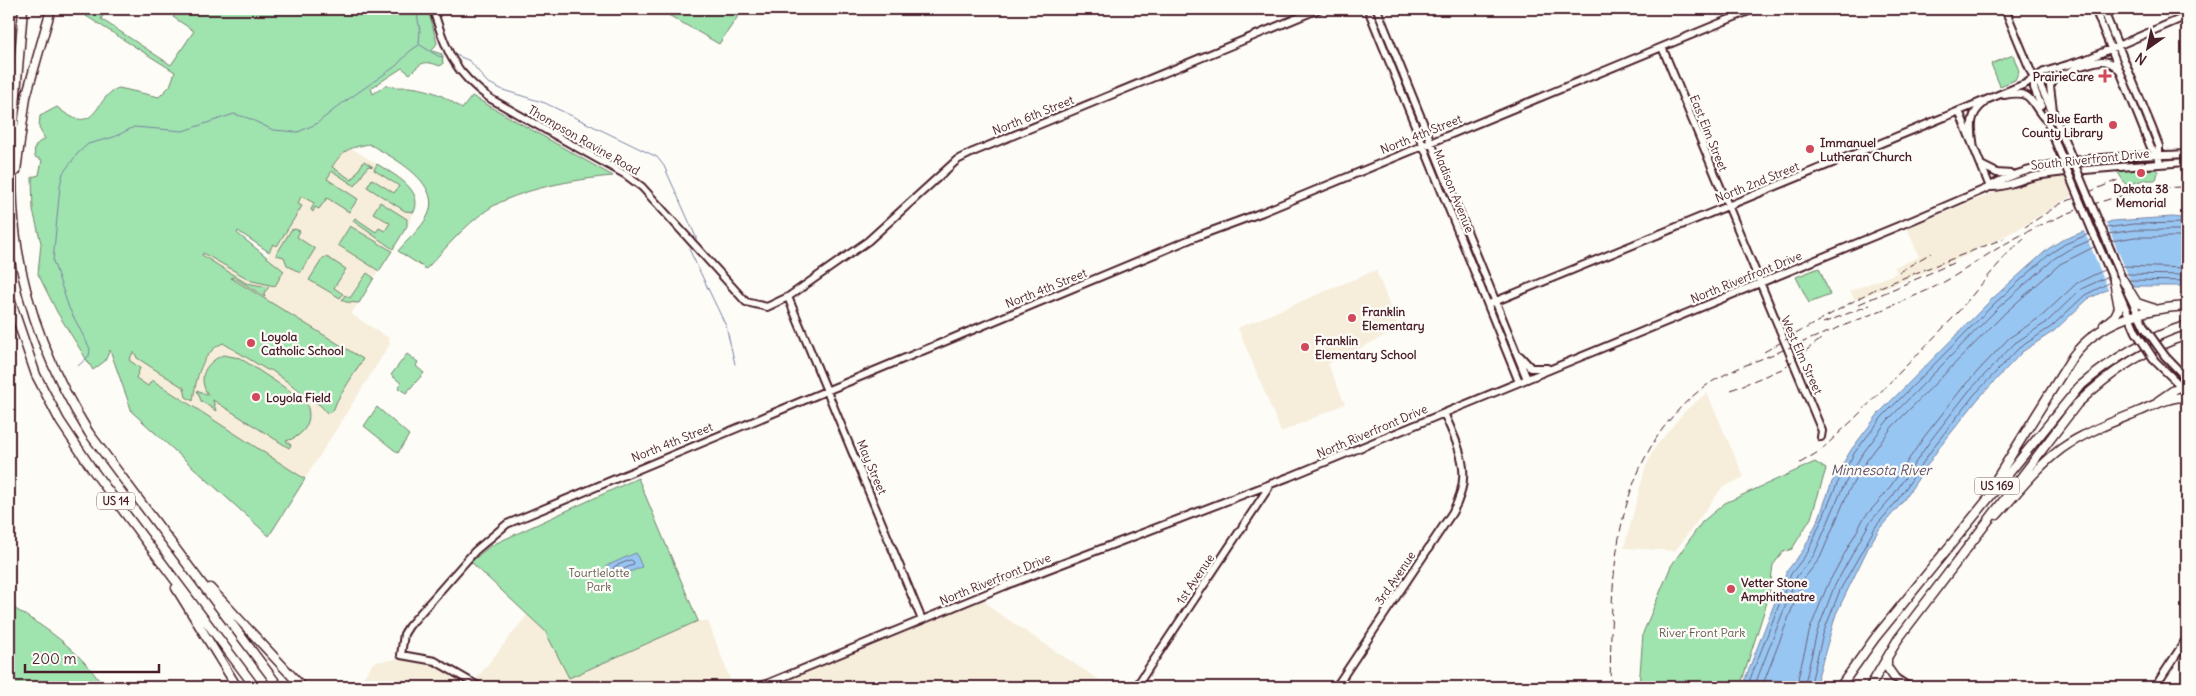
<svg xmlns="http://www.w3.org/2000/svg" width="2196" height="696" viewBox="0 0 2196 696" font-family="Delius,sans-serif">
<rect width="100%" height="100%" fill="#fdfcf7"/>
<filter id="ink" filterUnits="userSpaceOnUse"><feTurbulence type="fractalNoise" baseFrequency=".02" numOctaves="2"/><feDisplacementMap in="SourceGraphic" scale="10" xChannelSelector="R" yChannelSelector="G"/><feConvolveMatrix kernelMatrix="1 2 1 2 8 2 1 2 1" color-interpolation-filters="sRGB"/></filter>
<g filter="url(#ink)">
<path fill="#f6eedb" d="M351,148l47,29 10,9 8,14v8l-9,18 -56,88 38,24 1,6 -121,192 -137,-124 -21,-67 83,-108 74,19 5,-13 4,3 25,-40 -4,-2 3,-8 34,-39z
M2065,173l8,22 -55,34 -55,28 -108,43 -5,-9 47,-18 -3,-6 25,-10 -12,-29 88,-36z
M1376,270l23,59 -71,35 17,40 -64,28 -43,-104z
M1707,393l37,84 -22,11 -47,63 -51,-3 21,-79 10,-22 31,-37z
M983,599l12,12 115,76h-344z
M528,614l17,17 24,47 129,-57h10l25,66h-365l-6,-8 12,-17 32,-4 30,5 37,20z"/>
<path fill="#9fe3ae" stroke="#74816c" d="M91,9h16l-6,10 70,46 23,-34 -21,-14 6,-8 29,2 2,-2h218l9,34 -5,8 10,3 1,10 -3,2c-16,-6 -18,-4 -30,8l-8,-6 -31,20 2,6 13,-9c8,3 14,2 23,2 22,2 36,9 53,22l10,-13 141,80c-36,3 -96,13 -126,34 -23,16 -42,39 -61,59l-28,-18c9,-11 24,-23 30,-36 15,-33 -38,-59 -59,-71 -21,4 -26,6 -37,23l20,13 12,-19 9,6 -5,-1 -13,20 -23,-15 -5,8 31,20 -9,13 -22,-14 -8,11 -4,-2 -2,5 -2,-2 3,-7 -13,-7 -3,8 4,2 -25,40 -4,-2 -4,8 -31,-21 -1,2 47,38 -9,15 -23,-5 -49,-28 -1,2 44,28 23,4 -5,6 1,4 -32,-20 -2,1 132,81 -26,42 -4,10 -6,2 -6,-7 -50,-36h-4l-44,-27c-22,10 -27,36 -30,58l-7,-4 -2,-9 -47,-30 -2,-5h-2l-4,7 11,8 -4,10 12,8 4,-6 153,99 -36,57 -137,-124 -22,-62 -5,11 -12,9 -36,-58 -19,-38 3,-31 -8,-33 -1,-33 7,-2 3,-15 -7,-3c-2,-11 1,-14 10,-18l-6,-11 1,-12 17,-9c41,34 37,-12 62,-19l40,9 11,-11 5,-14 -89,-56z
M658,9h85l-24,35z
M2013,55l6,16 -4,9 -15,6 -9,-22z
M377,164c16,10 47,25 37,48l-9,-1 -38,-24 5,-8 22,14 5,-7 -25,-16z
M2156,169l2,3 -2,8h-12l-18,5 -9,-14z
M380,202l27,17v7l-14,23 -40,-28 2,-3 21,14 3,-4 6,3 5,-8 -17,-10z
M350,226l42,25 -13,20 -41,-26z
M295,229l5,2 -3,6 18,12 -15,24 -13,-8 -3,-8 -8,-2 15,-25z
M327,257l19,12 -12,19 9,6 -3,4 -31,-18 14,-22z
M1819,268l11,27 -21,8 -13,-26z
M367,273l7,5 -15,25 -13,-1 -4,-2 3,-5 5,3z
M407,354l11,8 -2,4 8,7 -18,20 -8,-5 3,-5 -10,-8z
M223,355l17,3 65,43c10,18 0,35 -19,40l5,4 -2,3 -76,-48 3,11 -15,-10 -4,-11 11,5c-11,-18 -3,-32 15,-40z
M377,407l32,28 -11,18 -34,-27z
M1815,462l11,7 -15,49 -19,31 -9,3 -10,13 -4,31 -29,91h-101l4,-54 28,-67 31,-44 23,-19z
M638,478l60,143 -129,57 -24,-47 -74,-69 19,-16z
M9,605c40,25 67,42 95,82h-95z"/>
<path fill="#98c6f2" stroke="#7983a2" d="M2173,217l14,2v67h-72l-27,13 -34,32 -32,21 -44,47 -39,49 -38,56 -21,24 -11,18 -33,68 -21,73h-73l45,-116 17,-22 15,-31 13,-36 19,-32 28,-37 113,-114 56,-50 14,-9 50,-19z
M636,553l6,14 -30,12 -6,-13z"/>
<path fill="#fdfcf7" d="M2105,220l28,67 -17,1 -7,4 -26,-64z"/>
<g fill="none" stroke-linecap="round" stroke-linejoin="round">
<path stroke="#69627b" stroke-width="1" d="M2106,228l28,-4 53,-1
M2108,234l26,-4h53
M2111,241l24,-4h52
M2122,266l65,2
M2125,274l62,1
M2129,280l58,1
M631,560l3,2 -1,3 -17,7 -3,-1 1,-4z
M1747,687l44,-113 17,-22 29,-68 18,-32 28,-36 112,-113 56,-50 14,-9 24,-10
M1754,687l43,-111 17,-21 29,-68 18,-31 26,-35 112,-114 56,-49 13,-8 23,-10
M1762,687l41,-107 17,-22 29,-68 18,-30 26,-34 112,-113 55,-49 34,-17
M1796,687l14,-58 18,-45 36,-66 22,-25 38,-56 40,-51 45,-48 33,-22 35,-33 27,-13
M1804,687l13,-55 17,-45 36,-65 22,-25 38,-56 39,-50 46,-48 32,-21 34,-33 26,-12
M1810,687l13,-53 17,-44 36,-64 21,-25 38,-56 39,-50 45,-47 32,-21 34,-32 24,-12"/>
<path stroke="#7983a2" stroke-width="1" d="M416,9l4,21 -1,14
M420,45l18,11 6,1
M456,55l14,6 17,21 16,8 42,13 112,54 7,9 32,71v5
M689,249l37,77 9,38
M78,366l11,-10 1,-7 -21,-41 -16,-47 7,-75 3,-13 15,-20 10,-9 26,-7 20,-10 49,4 51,-17 14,4 25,12 25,2 18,-8 24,-19 56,-39 14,-15 9,-6"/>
<g stroke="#4a1f2b" stroke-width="10">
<path id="secondary" d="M433,9c13,42 21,64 58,90l135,76 16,12 104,115 21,5 21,-10 80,-56 89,-81 16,-8 346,-143
M1368,9l151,373
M1377,9l150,370
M2005,9l29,70 5,4 17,37
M2095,9l56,139 8,8
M2103,9l49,119 7,18v14
M1662,47l160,384 -1,6
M2081,66c14,-4 24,-10 36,2
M2034,79c18,2 41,-7 53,-20
M2034,79v9l7,18
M2004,95c31,-6 25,8 42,25
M2053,110l-3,-24 6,-10
M1959,111l31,76
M1974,149c-2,-19 -7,-33 10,-46
M1981,165l16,8 14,1
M1990,187c17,1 34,-10 52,-12 48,-7 96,-9 145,-13
M2094,235l42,97
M2113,256l11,28
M2128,293l17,35
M788,297l134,323
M1489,304l536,-220 19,-12 43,-13 100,-43
M1520,356l11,12h16
M2165,356l22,23
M2155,361l32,31
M1894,677l15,10
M480,687l-45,-26 -34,-6 3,-21 5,-8 66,-75 32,-27 691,-288 65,-24 491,-203
M759,687l253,-104 277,-106 624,-257 77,-33c8,-7 17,-9 27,-13 55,-19 113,-17 170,-20
M1136,687l135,-203
M1336,687l116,-174c22,-38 8,-63 -8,-100
M2155,687l32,-49"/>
</g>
<g stroke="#4a1f2b" stroke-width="11">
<path id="highway" d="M23,9c-5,65 -13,131 -10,196 4,82 33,159 76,228l190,254
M16,171l10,-74 25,-88
M2123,280l14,23 15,5
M9,296l27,79 24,46 32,48 163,218
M2104,325l11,-9 4,-8 -5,-27
M2158,401l29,-20
M1997,478l76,-122c26,-35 72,-48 114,-50
M1997,515c20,-22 39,-47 64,-66 24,-17 52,-27 79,-38 14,-6 32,-15 47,-14
M176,588l61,99
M210,588l92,99
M1887,659v8l7,10
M1840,687l35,-49 204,-251c33,-28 67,-49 108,-62
M1870,687l28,-48 179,-235c32,-31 67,-55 110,-69"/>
</g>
<use href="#secondary" stroke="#fdfcf7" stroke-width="6"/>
<use href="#highway" stroke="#fdfcf7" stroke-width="8"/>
<path stroke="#4a1f2b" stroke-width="1" stroke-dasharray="8 4" stroke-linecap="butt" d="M2025,227l35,-23 58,-24
M1899,272l32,-19
M1859,304l94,-41
M1823,323l47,-18
M1764,352l111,-63 130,-51
M1731,390l51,-21 39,-30
M1800,463l20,-12 34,-32 98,-100 56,-66 16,-14
M1610,687c2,-87 -2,-177 49,-253 13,-19 31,-38 51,-51 22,-14 47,-22 71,-32 49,-20 98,-39 147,-61 27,-12 51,-31 77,-46 49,-29 125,-58 182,-57"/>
<g stroke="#4a1f2b" stroke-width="10" stroke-linecap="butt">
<path id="secondary-bridge" d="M2056,120l57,136
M2048,124l46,111
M2145,328l20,28
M2136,332l19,29"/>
</g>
<use href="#secondary-bridge" stroke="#fdfcf7" stroke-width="6"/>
</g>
</g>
<g fill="#d1495b" stroke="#fdfcf7" stroke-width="2">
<path d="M2102.5 68.5h5v5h5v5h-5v5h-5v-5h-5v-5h5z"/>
<circle cx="2113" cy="125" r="5"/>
<circle cx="1810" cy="149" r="5"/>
<circle cx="2141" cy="173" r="5"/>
<circle cx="1352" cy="318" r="5"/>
<circle cx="251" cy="343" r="5"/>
<circle cx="1305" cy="347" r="5"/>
<circle cx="256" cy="397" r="5"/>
<circle cx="1731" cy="589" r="5"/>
</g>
<g text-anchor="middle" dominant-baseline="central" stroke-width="4.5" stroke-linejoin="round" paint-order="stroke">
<g fill="#fdfcf7" stroke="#806168" stroke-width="1">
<rect x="1974.5" y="477.5" width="45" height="17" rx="4"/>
<rect x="97" y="492.5" width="38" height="17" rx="4"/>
</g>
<g font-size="11" font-weight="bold" fill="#4a1f2b">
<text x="1997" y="486">US 169</text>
<text x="116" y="501">US 14</text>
</g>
<g font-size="12" font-weight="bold" fill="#4a1f2b" stroke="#fdfcf7" text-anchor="start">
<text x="2094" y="76" text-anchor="end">PrairieCare</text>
<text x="2103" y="118" text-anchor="end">Blue Earth<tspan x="2103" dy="14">County Library</tspan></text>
<text x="1820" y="142">Immanuel<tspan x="1820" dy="14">Lutheran Church</tspan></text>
<text x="2141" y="188" text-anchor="middle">Dakota 38<tspan x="2141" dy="14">Memorial</tspan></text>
<text x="1362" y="311">Franklin<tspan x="1362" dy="14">Elementary</tspan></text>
<text x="261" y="336">Loyola<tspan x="261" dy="14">Catholic School</tspan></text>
<text x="1315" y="340">Franklin<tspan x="1315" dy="14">Elementary School</tspan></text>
<text x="266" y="397">Loyola Field</text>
<text x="1741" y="582">Vetter Stone<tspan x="1741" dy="14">Amphitheatre</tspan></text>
</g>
<g font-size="12" fill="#4a1f2b" stroke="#fdfcf7">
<text transform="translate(1033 115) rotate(-22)">North 6th Street</text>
<text transform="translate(1709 133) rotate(68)">East Elm Street</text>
<text transform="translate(1421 134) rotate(-22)">North 4th Street</text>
<text transform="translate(584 140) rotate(30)">Thompson Ravine Road</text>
<text transform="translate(2090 159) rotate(-6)">South Riverfront Drive</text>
<text transform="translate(1757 182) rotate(-22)">North 2nd Street</text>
<text transform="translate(1454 191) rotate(68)">Madison Avenue</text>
<text transform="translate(1746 277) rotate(-22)">North Riverfront Drive</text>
<text transform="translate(1046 288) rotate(-22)">North 4th Street</text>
<text transform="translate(1802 355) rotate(66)">West Elm Street</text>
<text transform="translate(1372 431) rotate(-23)">North Riverfront Drive</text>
<text transform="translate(672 442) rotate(-22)">North 4th Street</text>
<text transform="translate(872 467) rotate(67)">May Street</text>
<text transform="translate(1395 578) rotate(-56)">3rd Avenue</text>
<text transform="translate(995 579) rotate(-22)">North Riverfront Drive</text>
<text transform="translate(1195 579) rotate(-56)">1st Avenue</text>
</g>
<g font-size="12" fill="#645a52" stroke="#fdfcf7">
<text x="599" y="572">Tourtlelotte<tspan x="599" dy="14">Park</tspan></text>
<text x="1702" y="632">River Front Park</text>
</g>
<g font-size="14" font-style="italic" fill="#615167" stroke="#fdfcf7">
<text x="1881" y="470">Minnesota River</text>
</g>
</g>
<rect width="2196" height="696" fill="none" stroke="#fdfcf7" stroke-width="30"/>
<rect x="15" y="15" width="2166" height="666" fill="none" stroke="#4a1f2b" stroke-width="2" filter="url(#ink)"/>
<g transform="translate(2148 48) rotate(213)" stroke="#fdfcf7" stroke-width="4" paint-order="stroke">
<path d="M0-4L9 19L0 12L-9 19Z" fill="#4a1f2b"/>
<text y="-8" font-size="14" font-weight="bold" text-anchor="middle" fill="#4a1f2b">N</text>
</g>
<path d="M25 664v8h134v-8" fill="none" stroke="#4a1f2b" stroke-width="2.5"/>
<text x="32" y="664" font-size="15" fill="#4a1f2b" stroke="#fdfcf7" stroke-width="4" paint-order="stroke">200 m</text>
</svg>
